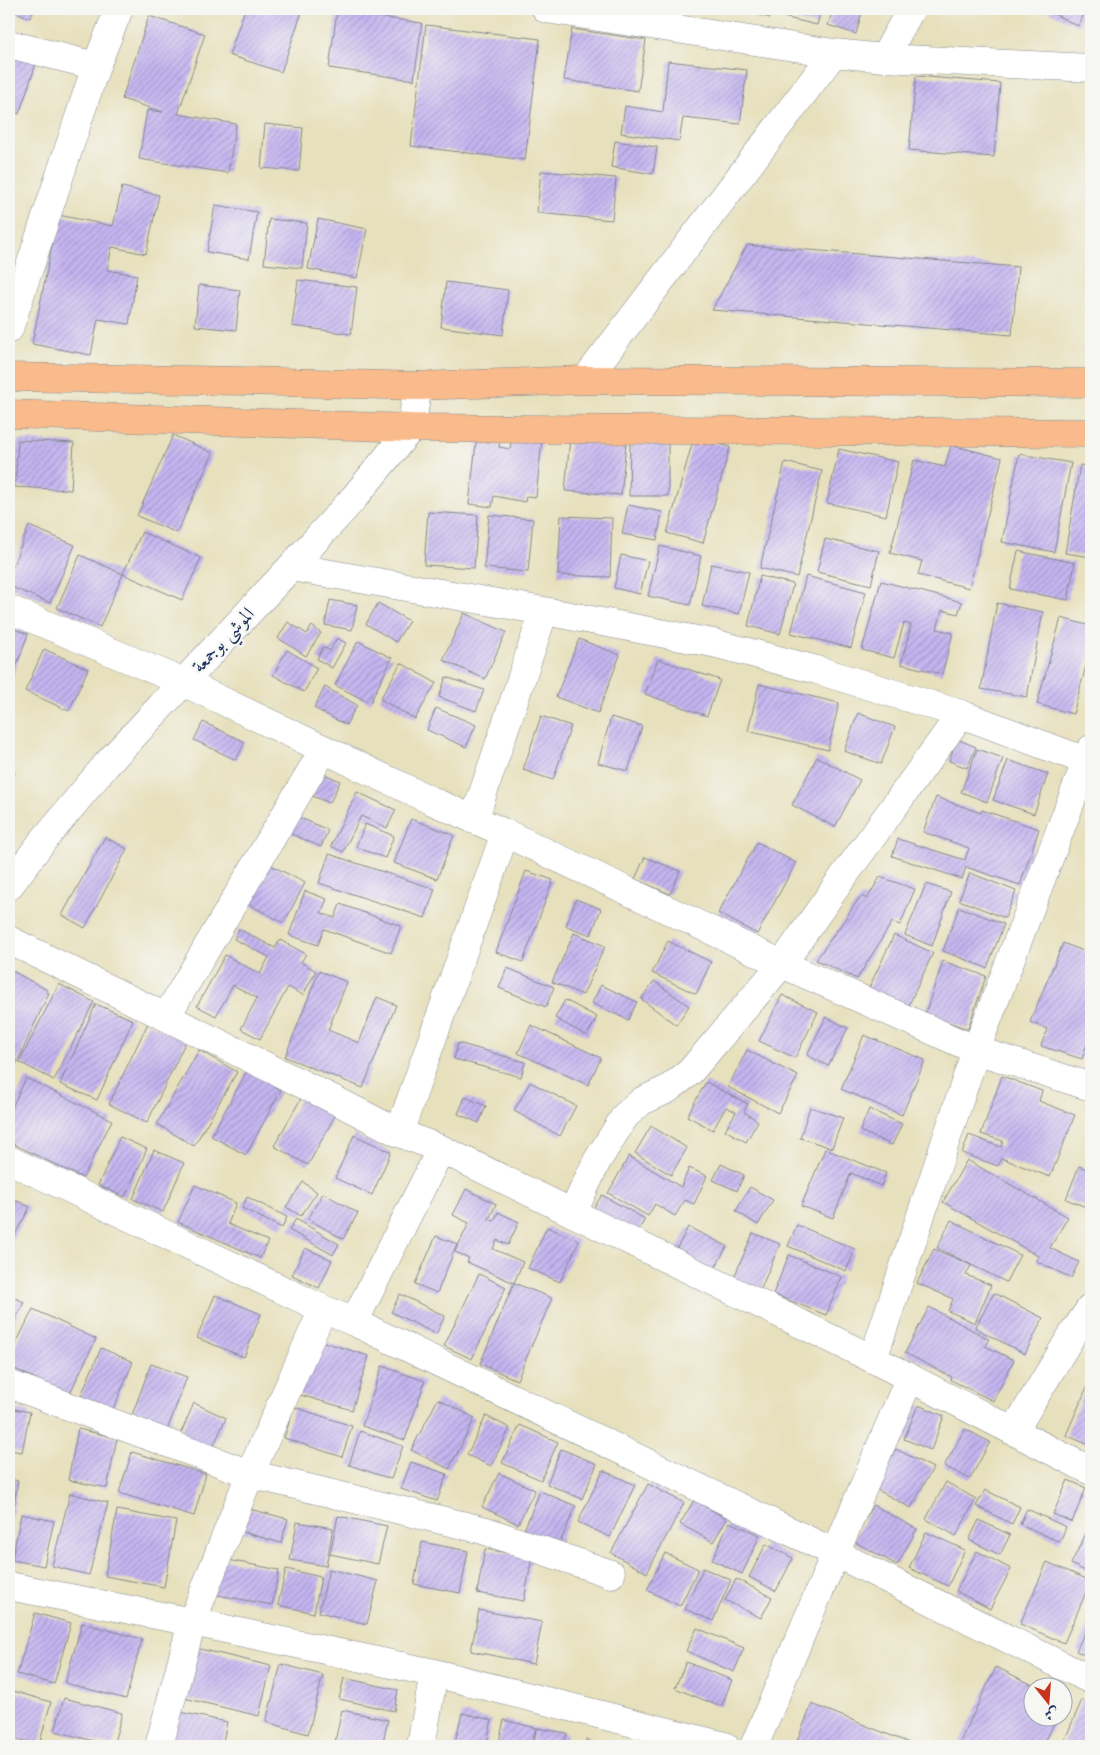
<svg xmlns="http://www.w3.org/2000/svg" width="1100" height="1755" viewBox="0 0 1100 1755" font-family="Cardo,Amiri,serif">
<defs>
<pattern id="building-hatch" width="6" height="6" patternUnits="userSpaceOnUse" patternTransform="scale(1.25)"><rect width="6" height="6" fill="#c6b5f1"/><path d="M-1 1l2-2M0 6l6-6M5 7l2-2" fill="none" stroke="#a094c6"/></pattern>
</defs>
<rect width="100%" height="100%" fill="#f6f6f2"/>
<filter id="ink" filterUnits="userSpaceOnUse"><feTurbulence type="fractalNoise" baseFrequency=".02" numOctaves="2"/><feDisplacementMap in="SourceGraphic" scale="10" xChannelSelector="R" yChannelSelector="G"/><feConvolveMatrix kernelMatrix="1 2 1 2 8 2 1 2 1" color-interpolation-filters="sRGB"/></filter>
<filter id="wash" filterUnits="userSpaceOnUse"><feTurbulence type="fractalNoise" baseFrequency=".0096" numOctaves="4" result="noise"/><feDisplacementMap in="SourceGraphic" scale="20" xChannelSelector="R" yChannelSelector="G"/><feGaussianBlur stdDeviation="1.12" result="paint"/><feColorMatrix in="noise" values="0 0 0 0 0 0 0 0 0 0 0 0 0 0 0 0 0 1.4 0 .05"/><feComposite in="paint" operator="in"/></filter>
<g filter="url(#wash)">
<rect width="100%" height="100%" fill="#e7e0bc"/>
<g id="blocks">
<path fill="url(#building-hatch)" d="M9,9h26l-5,9z
M245,9h58l-22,63 -52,-17z
M736,9h37l-3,9z
M786,9h35l-4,16 -34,-8z
M833,9h30l-7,25 -28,-9z
M1044,9h43l-9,17z
M337,11l85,12 -8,57 -85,-12z
M149,16l56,18 -27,80 58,10 -8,49 -89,-14 8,-49 16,2 -41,-13z
M426,25l114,14 -15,121 -114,-14z
M572,29l74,11 -8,51 -74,-11z
M9,52l28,9 -18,53 -10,-3z
M668,61l79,9 -7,54 -57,-6 -4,23 -58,-8 4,-27 38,6z
M916,76l84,7 -6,74 -85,-7z
M265,124l38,4 -4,43 -38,-3z
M615,141l42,6 -4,27 -42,-7z
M541,171l75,7 -4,42 -75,-7z
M122,187l37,8 -13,59 -34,-7 -5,23 30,5 -8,49 -31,-5 -7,36 -59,-11 26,-129 55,11z
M215,205l42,7 -8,47 -42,-7z
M269,219l38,4 -5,45 -38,-4z
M318,219l49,10 -10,49 -49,-9z
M747,245l271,22 -6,68 -300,-25z
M298,280l59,7 -6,47 -59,-8z
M446,282l62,8 -5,45 -62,-8z
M199,285l41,5 -4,40 -41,-4z
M173,435l40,18 -36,80 -40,-17z
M477,435l23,2 -1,10 11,2 2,-12 30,3 -6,57 -10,-1 -1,6 -31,-6 -2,11 -23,-3z
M694,437l36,10 -27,96 -36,-10z
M570,438l56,5 -5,52 -56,-4z
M18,440l56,3 -3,47 -56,-3z
M630,442h38v54h-39z
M951,445l51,13 -33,130 -51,-13 4,-14 -32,-8 24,-93 31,7z
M839,449l59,13 -12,54 -59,-13z
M1019,454l52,9 -17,89 -52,-10z
M785,462l37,9 -25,106 -37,-9z
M1080,465l11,2v90l-26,-4z
M628,505l34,7 -5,28 -35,-6z
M428,512l50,3 -4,53 -50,-3z
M489,515l44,4 -5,53 -44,-4z
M561,516l51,2 -2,59 -52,-2z
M9,524l6,2 -6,18z
M29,526l46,19 -25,58 -41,-17v-11z
M142,532l59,26 -19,42 -59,-26z
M825,539l54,12 -8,34 -54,-13z
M660,546l41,10 -11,49 -42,-9z
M1018,551l57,12 -7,37 -58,-11z
M80,555l43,19 -23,53 -43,-19z
M621,555l27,6 -8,33 -26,-6z
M711,564l38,8 -10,42 -37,-8z
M760,576l33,8 -13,50 -32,-8z
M806,576l60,16 -15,56 -60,-15z
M881,581l81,21 -4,12 -16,-4 -5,19 16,4 -11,41 -41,-10 10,-39 -7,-2 -10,35 -32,-8z
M330,600l27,5 -5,25 -27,-5z
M378,603l31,18 -13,21 -30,-18z
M997,603l46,9 -16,85 -46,-8z
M464,613l42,19 -21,47 -42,-19z
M1061,618l30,8v21l-18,67 -36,-10z
M288,622l19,12 5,-8 9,7 -15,23 -28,-18z
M9,627l19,7 -16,44 -3,-1z
M337,638l9,5 -14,25 -15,-9 6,-12 7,4z
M579,639l41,16 -22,58 -42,-16z
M358,641l34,17 -22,45 -35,-18z
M44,649l44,20 -19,42 -44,-20z
M287,650l30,18 -13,24 -31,-17z
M658,659l62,21 -13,36 -62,-22z
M401,663l35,20 -21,36 -35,-20z
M446,677l38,13 -8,21 -37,-14z
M759,684l80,19 -11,47 -80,-19z
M325,687l32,18 -11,20 -32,-17z
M436,708l40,17 -10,22 -39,-17z
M858,713l37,14 -14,37 -37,-13z
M541,716l30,10 -18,54 -30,-10z
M611,717l31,9 -14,45 -30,-8z
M203,722l42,20 -9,18 -42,-20z
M957,739l19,8 -9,21 -18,-7z
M977,749l26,9 -16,44 -26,-10z
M817,757l43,23 -25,47 -43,-22z
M1008,760l40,14 -14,40 -41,-14z
M9,770l6,3 -6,12z
M320,772l20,9 -10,22 -20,-8z
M357,792l39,18 -9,18 -26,-12 -18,36 -12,-6z
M936,797l45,16 1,-3 57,19 -19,56 -54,-18 -4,12 -70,-23 6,-17 67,21 4,-12 -46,-16z
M296,816l32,14 -7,17 -32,-14z
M411,819l43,16 -17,44 -43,-16z
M365,824l29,12 -9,22 -29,-11z
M105,837l22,12 -42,79 -23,-13z
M757,842l39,21 -39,71 -39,-21z
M329,854l106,35 -10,29 -106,-35z
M645,857l35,14 -10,23 -35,-15z
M265,862l40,21 -21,40 -40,-21z
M526,871l27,9 -30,82 -27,-10z
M970,873l46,18 -11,27 -46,-18z
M880,877l35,12 -15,36 -8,-3 -35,57 -41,-19 45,-64 6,3z
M926,884l25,8 -19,54 -27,-11z
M305,891l22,8 -6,14 14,5 5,-14 61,22 -10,27 -67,-24 -6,16 -29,-10z
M576,899l25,10 -10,26 -25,-9z
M959,907l45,17 -17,44 -44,-17z
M239,929l36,19 5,-8 26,14 -5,8 15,9 -13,24 -15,-8 -28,52 -19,-10 16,-31 -24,-13 -17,31 -19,-10 28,-51 35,19 9,-17 -35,-18z
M574,933l31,13 -22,49 -31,-13z
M894,935l39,18 -27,58 -39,-19z
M668,941l43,21 -15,32 -44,-21z
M1063,943l28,11v78l-9,27 -41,-13 6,-17 -17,-7z
M943,961l43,15 -18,53 -43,-15z
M507,968l47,19 -8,20 -47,-19z
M9,969l38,21 -1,2 3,1 -36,78 -4,-2z
M319,971l28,11 -19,48 31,13 18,-46 19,8 -33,83 -78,-31z
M654,981l35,25 -13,19 -35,-26z
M59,984l35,18 -40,78 -35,-18z
M601,985l36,17 -9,18 -36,-17z
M782,995l36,17 -23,46 -36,-17z
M565,1000l32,17 -10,19 -32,-18z
M96,1004l37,16 -36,80 -37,-16z
M826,1017l22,11 -20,38 -21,-11z
M148,1023l38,18 -39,82 -38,-19z
M531,1025l70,33 -13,27 -70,-32z
M864,1035l61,25 -23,55 -61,-26z
M458,1043l67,19 -4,15 -67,-18z
M199,1050l38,22 -43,74 -37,-22z
M747,1050l51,26 -20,37 -50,-26z
M247,1071l34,19 -35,65 -35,-19z
M1002,1076l40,15 -3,10 36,14 -25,62 -49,-19 -3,8 -36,-13 7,-18 32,12 2,-6 -22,-7z
M26,1078l86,42 -29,58 -74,-36v-28z
M530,1082l46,24 -16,30 -46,-25z
M706,1082l42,22 -4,8 14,9 -12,21 -21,-12 11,-18 -10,-5 -13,23 -26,-14z
M304,1093l33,19 -29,53 -34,-19z
M465,1097l21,9 -7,17 -21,-9z
M810,1107l33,11 -11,30 -32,-10z
M869,1109l33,15 -10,21 -32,-14z
M651,1126l36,22 -16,27 -36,-22z
M354,1135l37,17 -19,43 -37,-17z
M120,1137l27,12 -22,48 -27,-12z
M825,1149l61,24 -5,13 -30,-13 -18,45 -32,-12z
M154,1150l30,13 -21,49 -30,-13z
M629,1156l52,31 8,-19 18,8 -13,28 -9,-4 -10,16 -20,-12 -7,12 -40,-23z
M967,1160l101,57 -18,31 29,14 -8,16 -35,-17 2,-5 -95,-54z
M721,1164l23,11 -7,16 -24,-11z
M1079,1166l12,5v38l-25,-10z
M303,1182l14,10 -16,24 -15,-9z
M195,1185l41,18 -8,21 40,17 -8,17 -82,-36z
M750,1187l23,13 -15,25 -22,-14z
M466,1189l30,15 -7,15 5,2 4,-9 21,10 -11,23 -11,-5 -4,9 30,13 -9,21 -47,-21 2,-4 -14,-6 14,-29 -16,-8z
M323,1193l35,20 -15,26 -35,-20z
M602,1195l43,24 -8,15 -44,-25z
M9,1197l21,10 -21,39z
M247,1197l40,20 -5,11 -40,-20z
M296,1219l43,25 -6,11 -44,-25z
M951,1220l69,35 -14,27 -69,-34z
M797,1225l58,24 -9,22 -58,-25z
M547,1227l32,14 -19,41 -32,-14z
M688,1227l39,19 -14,26 -39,-18z
M753,1233l27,11 -21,49 -27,-11z
M436,1236l21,8 -20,49 -22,-9z
M305,1248l27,12 -13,28 -27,-13z
M934,1249l37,16 -5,10 25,10 -16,38 -27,-12 5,-12 -36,-16z
M789,1255l53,22 -16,38 -53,-21z
M479,1274l27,13 -34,72 -28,-13z
M514,1283l38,15 -35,82 -37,-16z
M994,1293l49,25 -18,36 -50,-26z
M400,1294l45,22 -9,18 -45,-22z
M9,1295l15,7 -15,30z
M215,1295l46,19 -17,43 -47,-19z
M929,1307l60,32 -4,7 29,14 -21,41 -42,-21 1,-3 -47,-24z
M33,1309l63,30 -27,56 -60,-29v-8z
M314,1339l55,17 -17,54 -55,-16z
M101,1348l32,14 -21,50 -32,-14z
M151,1364l36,13 -22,59 -36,-13z
M382,1366l43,15 -20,59 -43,-14z
M1091,1378v68l-25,-11z
M438,1399l37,19 -26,51 -38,-19z
M194,1403l32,15 -17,38 -32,-14z
M918,1405l26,11 -13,34 -27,-11z
M294,1407l58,19 -10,31 -58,-19z
M9,1408l21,4 -8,40 -13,-2z
M486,1416l24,12 -19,38 -24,-11z
M520,1425l38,17 -17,38 -39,-17z
M78,1429l39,9 -10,50 -39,-8z
M965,1429l25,13 -20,37 -26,-13z
M360,1431l43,15 -12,33 -42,-14z
M561,1449l36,15 -15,35 -35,-15z
M896,1449l37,19 -22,40 -37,-20z
M132,1452l74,22 -12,42 -75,-23z
M411,1462l36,12 -10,27 -36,-12z
M603,1470l32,15 -25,52 -32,-15z
M499,1473l36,17 -17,34 -36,-17z
M9,1479l9,2 -8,45h-1z
M1068,1480l18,8 -14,34 -19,-8z
M946,1482l30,17 -20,37 -30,-17z
M648,1484l36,19 -37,70 -36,-20z
M985,1490l35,17 -8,17 -36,-18z
M540,1491l36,15 -17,38 -35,-14z
M70,1493l38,10 -19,72 -37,-9z
M694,1500l33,19 -14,23 -33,-18z
M873,1505l44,24 -20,36 -44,-24z
M242,1507l46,12 -7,24 -45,-13z
M1027,1509l39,18 -6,15 -40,-18z
M117,1510l59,11 -12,66 -59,-11z
M21,1514l33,7 -10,45 -32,-6z
M338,1516l49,10 -9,38 -48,-10z
M979,1520l31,15 -10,20 -31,-15z
M297,1522l36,6 -7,38 -36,-6z
M729,1522l31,13 -18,39 -30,-14z
M1091,1523v51l-20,-10z
M926,1532l39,18 -17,36 -39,-18z
M422,1542l46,9 -8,42 -46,-9z
M766,1544l27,14 -17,33 -27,-14z
M485,1549l47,8 -8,44 -47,-8z
M977,1551l34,18 -21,40 -34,-18z
M665,1553l33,16 -18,37 -33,-16z
M218,1558l61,12 -7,35 -60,-11z
M1047,1562l44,19 -27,62 -44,-19z
M703,1568l28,12 -18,41 -28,-12z
M286,1569l35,8 -7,36 -36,-8z
M329,1569l49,12 -11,43 -48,-12z
M736,1579l36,18 -11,21 -36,-18z
M479,1610l63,12 -8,42 -63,-13z
M35,1613l36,10 -17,61 -37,-10z
M1091,1619v39l-15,-7z
M82,1623l60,16 -16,60 -61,-16z
M697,1628l47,20 -10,24 -48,-21z
M196,1648l75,18 -12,50 -75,-18z
M686,1662l46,18 -11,27 -46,-19z
M281,1664l42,11 -15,59 -42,-12z
M996,1667l43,21h-7v30h25l-14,28h-85z
M344,1678l54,12 -4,21 -55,-12z
M9,1690l42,12 -12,43 -30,-8z
M64,1698l58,15 -9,33 -58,-15z
M1082,1700l9,4v42h-29z
M812,1704l105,42h-122z
M342,1710l46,10 -6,26h-48z
M175,1711l52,11 -5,24h-55z
M462,1713l30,7 -6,26h-32z
M504,1720l32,8 -5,18h-33z
M536,1728l31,5 -3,13h-31z
M586,1740l19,6h-21z"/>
</g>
</g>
<g filter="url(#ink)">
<use href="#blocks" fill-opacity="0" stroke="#81888d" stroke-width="1"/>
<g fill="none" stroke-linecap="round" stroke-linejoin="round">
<g stroke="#81888d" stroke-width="29">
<path id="minor" d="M546,9l288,44 50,5 207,10
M9,44l87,22
M884,58l27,-49
M9,329l87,-263 23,-57
M585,380l249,-327
M291,567l253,44 169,32 104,27 144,44 125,47
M9,609l174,73 247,118 75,33 277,131 194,86 115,37
M474,820l70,-209
M9,886l33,-44 64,-77 185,-198 62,-68 58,-71 7,-42
M9,940l324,159 66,34 42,16 432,210 218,112
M166,1017l158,-268
M399,1133l106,-300
M9,1160l314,149 31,13 481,231 256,127
M573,1212l24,-51 28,-45 17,-15 26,-12 22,-17 92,-108 56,-80 123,-170
M354,1322l87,-173
M873,1359l103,-309 115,-301
M9,1384l241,90 233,56 128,44
M1014,1431l58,-96 19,-28
M9,1586l183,36 242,51 291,73
M159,1746l33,-124 58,-148 73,-165
M421,1746l13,-73
M754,1746l155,-367"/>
</g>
<g stroke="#81888d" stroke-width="29">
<path id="major" d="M9,377l235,4 174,5 167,-6 506,3
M9,414l402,14 680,5"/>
</g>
<use href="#minor" stroke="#fff" stroke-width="28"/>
<use href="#major" stroke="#fabb8c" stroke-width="28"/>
</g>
</g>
<g text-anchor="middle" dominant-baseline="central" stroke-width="4.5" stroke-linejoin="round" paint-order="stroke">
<g font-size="19" fill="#1b2f5e" stroke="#f6f6f2">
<text transform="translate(223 640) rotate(-47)">الموشي بوجمعة</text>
</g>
</g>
<rect width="1100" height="1755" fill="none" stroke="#f6f6f2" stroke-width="30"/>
<g transform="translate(1048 1702) rotate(163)"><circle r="24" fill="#f6f6f2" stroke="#9ea6b7"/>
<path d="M0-4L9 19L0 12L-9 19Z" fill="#c8321e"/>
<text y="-8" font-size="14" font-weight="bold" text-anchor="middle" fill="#1b2f5e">ش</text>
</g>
</svg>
